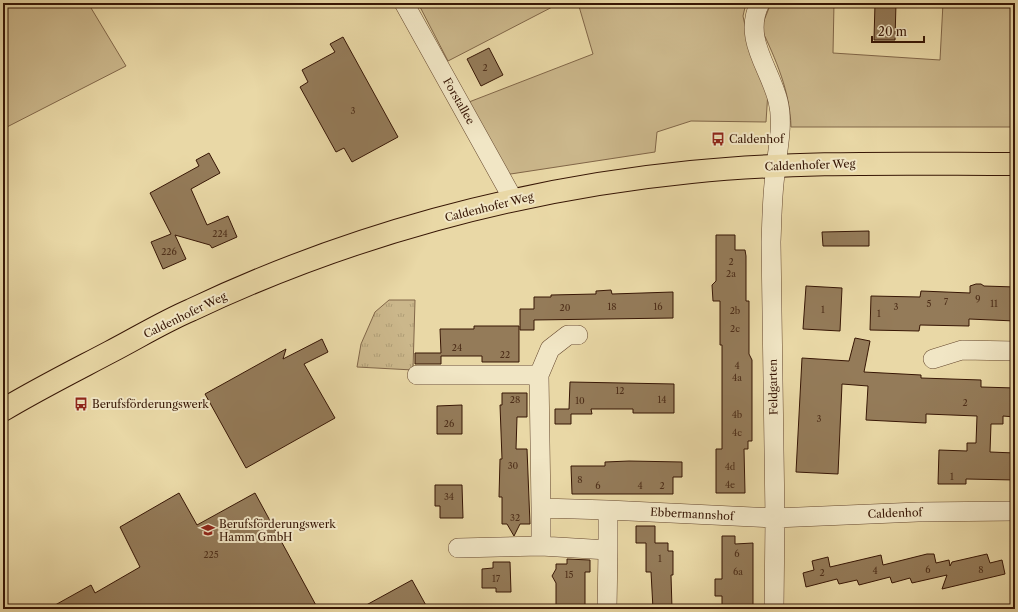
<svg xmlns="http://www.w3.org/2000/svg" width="1018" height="612" viewBox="0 0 1018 612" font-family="'Libre Caslon Text',serif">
<defs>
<pattern id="park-tufts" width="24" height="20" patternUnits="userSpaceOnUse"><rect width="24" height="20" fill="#cbb78b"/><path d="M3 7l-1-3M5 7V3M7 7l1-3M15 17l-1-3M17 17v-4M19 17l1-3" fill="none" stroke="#af9d76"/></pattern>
</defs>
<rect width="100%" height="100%" fill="#e9d8a6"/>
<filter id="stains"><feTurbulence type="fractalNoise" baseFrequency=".005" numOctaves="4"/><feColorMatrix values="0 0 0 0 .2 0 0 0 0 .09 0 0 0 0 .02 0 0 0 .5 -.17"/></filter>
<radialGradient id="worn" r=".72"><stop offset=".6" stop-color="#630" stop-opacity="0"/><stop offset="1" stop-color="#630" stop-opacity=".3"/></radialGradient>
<path fill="#cbb78b" stroke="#816648" d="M3,3h85l38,63 -123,63z
M418,3h142l-112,58z
M578,3h168l-3,13 8,38 17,37 -2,31 -75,-1 -34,11 -2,20 -164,25 -22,-75 124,-48z
M771,3h63l-1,50 107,7 3,-57h72v124h-224c-1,-36 -15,-67 -30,-99z"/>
<path fill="url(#park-tufts)" stroke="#816648" d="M389,300h26l-2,70 -56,-3 4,-23 14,-32z"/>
<path fill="#947b59" stroke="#371605" d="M875,3h21l-1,37h-21z
M343,37l55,100 -46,25 -8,-14 -8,4 -36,-65 8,-5 -6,-12 33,-18 -5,-8z
M489,48l14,27 -22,11 -14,-27z
M209,153l11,20 -29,16 16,36 21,-9 9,21 -25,11 -2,-3 -35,-10 11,24 -23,10 -12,-27 20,-8 -21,-41 49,-27 -3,-6z
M869,231v15h-46l-1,-14z
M716,235h19v15h10l1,6v45h3v53l3,6v81h-4v8h-4l1,44h-29v-44h6v-104h-2v-44h-7l-1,-16 4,-4z
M976,284h5l3,2 31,1v34l-46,-2v7l-49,-1 -1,6 -49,-1 1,-34 49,1 1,-6 49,2v-7z
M806,286l36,2 -2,43 -37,-2z
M611,290l1,4 61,-2v26l-139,2v10h-14v-21h14v-12h17v-2l45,-1v-3z
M474,326h45v36h-37v-6h-41v8h-26v-11h26l-1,-24h34z
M855,338l15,3 -6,31 57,3v3l60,2v7l34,1v29l-12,-1v8h-12l-1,28 25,1v27l-49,-1v5h-28l1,-34 28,1v-8h9l1,-27 -51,-2v9l-60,-3 2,-34 -26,-2 -4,90 -42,-2 6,-114 47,3z
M322,339l6,13 -24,12 31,54 -89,50 -41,-74 81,-45 -3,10z
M570,382l104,2v29h-41v-4h-42l1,5h-21v10h-16v-15h14z
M502,393h25v24h-10l-1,32h11l3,75h-10l-6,12 -7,-12h-5v-27h-3l1,-38h2l-2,-54h2z
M462,405v29h-25v-28z
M629,461l53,1v15h-9v17h-101l-1,-28h34v-4z
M435,485h27l1,33h-23v-12h-5z
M179,493l18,32 58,-32 63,116h-270l43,-24 4,8 45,-26 -20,-40z
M636,526h19v17h13v8h5v24h-2l1,34h-19l-2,-37h-5v-29h-10z
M722,536h13v8l18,-1v66h-31v-13h-7v-17h7z
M927,554h7l2,9 13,-3 1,6 2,-4 35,-8 3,9 12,-3 3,14 -63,15 5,-14 -35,8 -2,-5 -18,5 -2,-6 -31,8 -2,-5 -18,4 -2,-5 -31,8 -3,-14 11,-3 -2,-9 16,-4 2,10 51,-12 2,10z
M567,559l23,1v12h-5v37h-29v-26l-4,-7 4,-7v-5h11z
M493,562h17l1,30h-15v-4h-14v-19l11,-1z
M412,580l16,29h-69z"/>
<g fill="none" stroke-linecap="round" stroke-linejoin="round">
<g stroke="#64462d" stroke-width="20">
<path id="minor" d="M404,3l109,196
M760,3c-18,35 10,65 18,98 6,24 -1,50 -3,74 -3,22 -3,44 -4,67l4,276 -1,91
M578,335h-10l-18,14 -11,26 2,133 67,2 167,8 143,-6 97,-1
M933,359l29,-9 53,1
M417,375h122
M541,508v38l67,4v-40
M458,548l83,-2
M607,609l1,-59"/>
</g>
<g stroke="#371605" stroke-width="24">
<path id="major" d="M3,410c35,-21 71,-39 107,-58 27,-14 53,-30 81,-42 156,-74 328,-121 500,-138 108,-11 216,-8 324,-8"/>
</g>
<use href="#minor" stroke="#f1e6c5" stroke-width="19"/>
<use href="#major" stroke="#e9d8a6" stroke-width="22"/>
</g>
<defs>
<g id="bus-bare" transform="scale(1.08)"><path d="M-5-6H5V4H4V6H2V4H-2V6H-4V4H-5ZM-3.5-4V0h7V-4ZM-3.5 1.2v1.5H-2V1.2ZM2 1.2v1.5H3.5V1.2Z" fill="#8f2418" stroke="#f1e6c5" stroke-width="2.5" paint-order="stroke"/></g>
<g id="school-bare" transform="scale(1.08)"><path d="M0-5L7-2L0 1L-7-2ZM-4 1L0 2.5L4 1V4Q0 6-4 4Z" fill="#8f2418" stroke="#f1e6c5" stroke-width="2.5" paint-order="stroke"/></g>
</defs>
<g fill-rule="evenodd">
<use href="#bus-bare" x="718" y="139"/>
<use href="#bus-bare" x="81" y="404"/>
<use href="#school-bare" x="208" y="530"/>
</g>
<g text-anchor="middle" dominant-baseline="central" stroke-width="4" stroke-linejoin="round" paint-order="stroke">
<g font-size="9" fill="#4e2f1a">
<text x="485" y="67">2</text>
<text x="353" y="110">3</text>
<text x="220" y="233">224</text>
<text x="169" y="251">226</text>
<text x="731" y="261">2</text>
<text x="731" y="273">2a</text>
<text x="978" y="298">9</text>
<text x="946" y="301">7</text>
<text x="929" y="303">5</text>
<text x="994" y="303">11</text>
<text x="612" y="306">18</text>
<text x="658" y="306">16</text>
<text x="896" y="306">3</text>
<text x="565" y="307">20</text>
<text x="823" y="309">1</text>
<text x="735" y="310">2b</text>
<text x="879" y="313">1</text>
<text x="735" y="328">2c</text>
<text x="457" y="347">24</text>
<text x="505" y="354">22</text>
<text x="737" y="365">4</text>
<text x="737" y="377">4a</text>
<text x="620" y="390">12</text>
<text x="515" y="399">28</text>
<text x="662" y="399">14</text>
<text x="580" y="400">10</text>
<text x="965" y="402">2</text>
<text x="737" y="414">4b</text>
<text x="819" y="418">3</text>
<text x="449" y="423">26</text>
<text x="737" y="432">4c</text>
<text x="513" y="465">30</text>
<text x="730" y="466">4d</text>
<text x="952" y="476">1</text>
<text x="580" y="479">8</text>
<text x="730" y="484">4e</text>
<text x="598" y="485">6</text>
<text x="640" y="485">4</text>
<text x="662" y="485">2</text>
<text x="449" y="496">34</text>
<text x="515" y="517">32</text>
<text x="737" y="553">6</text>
<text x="211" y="554">225</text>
<text x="660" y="558">1</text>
<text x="928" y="569">6</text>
<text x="981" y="569">8</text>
<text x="875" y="570">4</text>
<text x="738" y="571">6a</text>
<text x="822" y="572">2</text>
<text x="569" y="574">15</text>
<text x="496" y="578">17</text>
</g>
<g font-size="11" fill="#371605" stroke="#f1e6c5">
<text transform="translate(459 101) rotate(60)">Forstallee</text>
<text transform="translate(810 165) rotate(-2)">Caldenhofer Weg</text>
<text transform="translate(489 207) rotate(-14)">Caldenhofer Weg</text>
<text transform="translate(185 315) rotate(-26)">Caldenhofer Weg</text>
<text transform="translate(773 387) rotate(-91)">Feldgarten</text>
<text transform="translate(895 513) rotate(-2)">Caldenhof</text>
<text transform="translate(692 514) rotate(3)">Ebbermannshof</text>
</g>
<g font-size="11" fill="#371605" stroke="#f1e6c5" text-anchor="start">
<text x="729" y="139">Caldenhof</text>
<text x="92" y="404">Berufsförderungswerk</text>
<text x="219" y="524">Berufsförderungswerk<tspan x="219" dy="13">Hamm GmbH</tspan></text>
</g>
</g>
<rect width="1018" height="612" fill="none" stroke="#e9d8a6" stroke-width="16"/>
<rect x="4" y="4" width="1010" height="604" fill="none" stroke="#371605" stroke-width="2"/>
<rect x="8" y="8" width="1002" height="596" fill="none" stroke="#371605"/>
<path d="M872 36v6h52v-6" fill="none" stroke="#371605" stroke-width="2"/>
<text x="878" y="36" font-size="12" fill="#371605" stroke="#f1e6c5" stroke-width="3" paint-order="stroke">20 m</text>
<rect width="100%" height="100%" filter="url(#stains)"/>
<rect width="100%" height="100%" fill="url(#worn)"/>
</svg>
